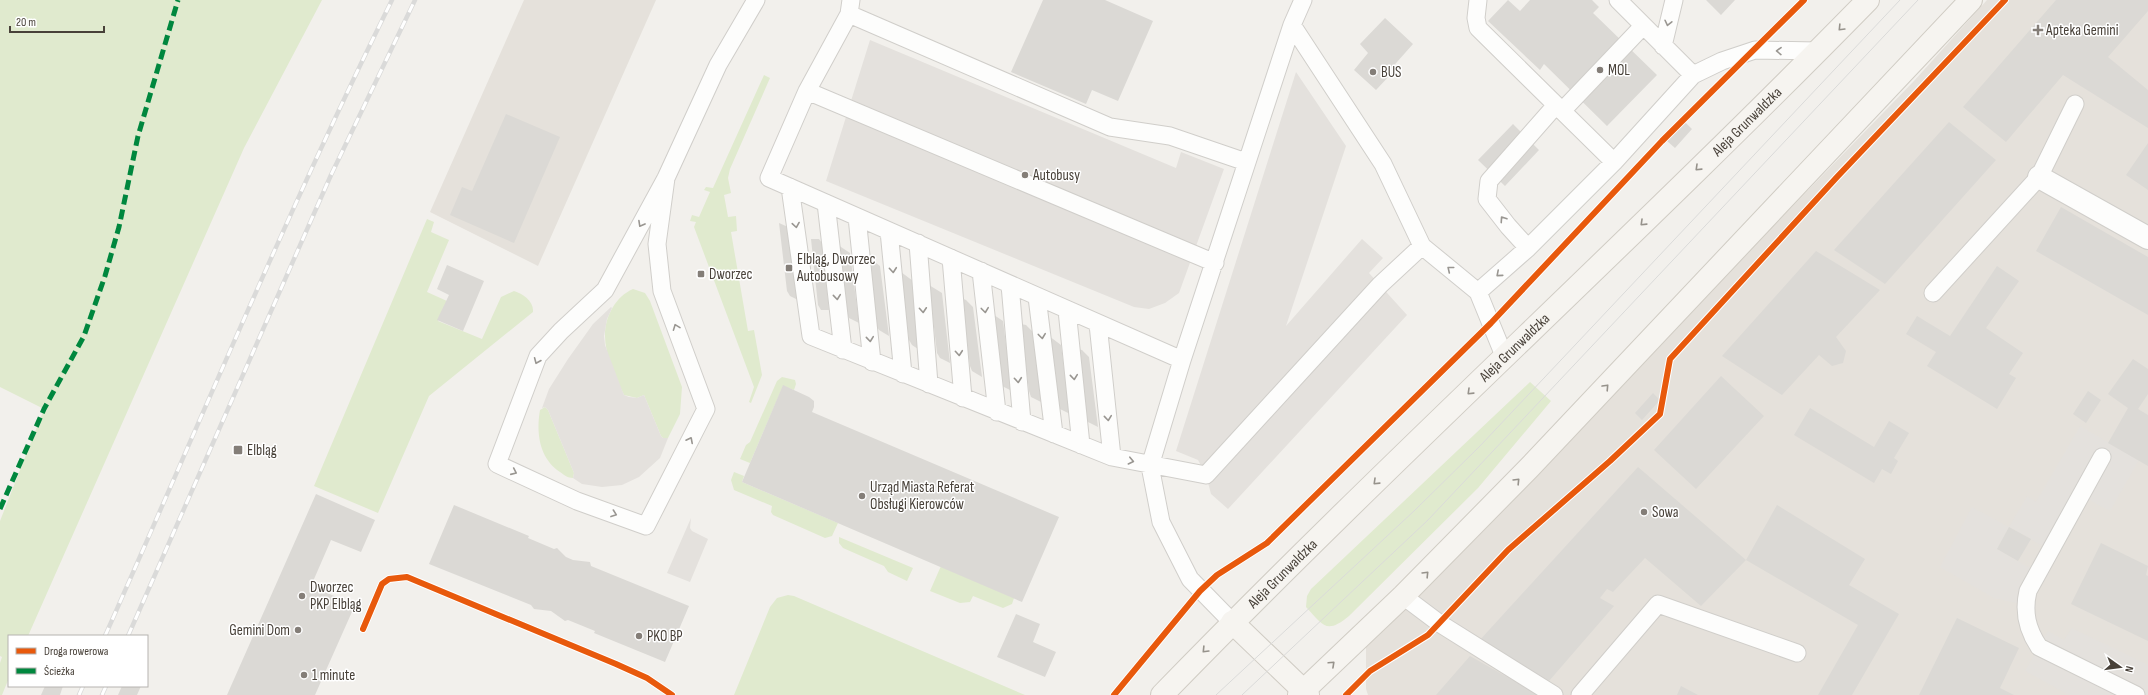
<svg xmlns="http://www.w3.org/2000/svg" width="2148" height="695" viewBox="0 0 2148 695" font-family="'Sofia Sans Condensed',sans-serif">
<rect width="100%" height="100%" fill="#f2f0ec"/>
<path fill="#e5e1db" d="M524,0h132l-118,266 -108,-54z
M1987,0h161v695h-780l-2,-6v-43l548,-565z"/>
<path fill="#e0eace" d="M0,0h322l-78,148 -216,488h-19v42l-7,17h-2v-32l2,-6 -2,-1v-135l44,-112 -44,-22z
M764,75l6,3 -40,91 -2,9 3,15 -7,2 4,22 8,-1 1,15 -6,1 17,99 6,-1 8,45 -11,28 -2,-1 5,-15 -60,-160 2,-5 -6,-1 2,-6 7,2 11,-25 -6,-2 2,-3 7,1z
M427,219l7,3 -3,10 18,8 -22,52 20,9 -9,20 44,18 19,-42 13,-6c9,3 20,10 19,21l-104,84 -51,117 -64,-27z
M633,289l12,4 5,8 32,86 -2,27 -12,24h-5l-2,-2 -17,-41 -7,3 -13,-3c-13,-28 -29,-59 -11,-88 5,-8 11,-14 20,-18z
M782,377l13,3 1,4 -2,6 -11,-4 -33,77 -10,-4 6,-14 4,-3 27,-61z
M1530,382l21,19 -73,87 -129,128c-23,19 -26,9 -43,-9l1,-11 4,-7z
M545,407l3,3 26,63 -1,5c-5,0 -9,-3 -13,-6 -21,-14 -24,-39 -20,-62z
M734,472l10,4 -2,6 96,41 -6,13 -7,2 -52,-23 -2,-3 1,-6 -38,-16 -3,-10z
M839,537l74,31 -6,13 -19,-9 -4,-6 -41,-18 -4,-5z
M941,566l73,32 -2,6 -9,4 -30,-12 -3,6 -10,1 -30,-12z
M788,595l6,1 231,99h-291l36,-88 7,-9z"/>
<path fill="#e4e1dd" d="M870,40l306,128 5,-16 43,17 -45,124 -14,10 -16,6 -15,-2 -308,-126z
M1296,72l50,74 -60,180 76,-87 21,19 -14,15 38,42 -179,194 -17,-15 -5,-19 -8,-15 -22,-9z
M611,307l1,1 -5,11 -3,17 1,9 17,45 2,5 5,2 8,1 7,-3 17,41 2,2h5l-8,20 -21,19 -17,8 -20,2 -20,-3 -9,-6 1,-5 -26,-63 -3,-3 -3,1 7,-19 19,-30 25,-35z
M2080,426l59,34 -29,51 -30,-16 -30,55 -41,-23 -12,22 40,23 -12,33 -31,-7 -54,-31 32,-60 37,20 18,-31 9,6z
M691,518l-1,10 2,3 16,8 -18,43 -23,-9z
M2072,628l76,37v30h-79l-44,-24 23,-40 16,9z"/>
<path fill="#dbd9d5" d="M1043,0h62l48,21 -35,80 -26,-11 -6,14 -75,-32z
M1508,0l12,11 10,-11h62l7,7 -6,6 64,62 -50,51 -63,-62 -4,6 -52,-49z
M1706,0h29l-14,15z
M2056,0h92v11l-40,46 40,33v38l-85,-53 -57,67 -43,-35z
M1385,18l28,26 -24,27 3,2 -16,17 -22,-20 14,-17 -8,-9z
M506,114l54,23 -46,106 -64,-28 12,-28 10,4z
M1685,122l7,7 -17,19 -8,-7z
M1949,122l47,38 -111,124 -51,-34z
M1513,124l26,26 -34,36 -27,-26z
M2148,143v47l-22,-15z
M2061,207l87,50v58l-112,-64z
M779,223l9,4 12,74 -10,-5 -3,-5z
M811,239h8l3,4 7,67h-8l-3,-5z
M838,245l12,8 9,70 -10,-5 -3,-6z
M1816,251l64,39 -44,47 10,14 -3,12 -11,3 -13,-11 -37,40 -60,-39z
M868,257l12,9 9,70 -10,-6 -3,-5z
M447,265l37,16 -21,50 -26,-11 12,-25 -12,-6z
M1997,266l22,15 -33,47 37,25 -14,21 7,4 -19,31 -70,-43 9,-14 -30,-18 11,-18 33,20z
M901,272l12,9 8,70 -9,-6 -3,-5z
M929,285l13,8 8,70 -10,-5 -3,-5z
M961,298l5,2 7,7 9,70 -10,-6 -2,-5z
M991,313l12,8 9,70 -10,-5z
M1021,324l5,1 7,7 8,70 -10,-5 -2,-6z
M1049,336l12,9 9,69 -10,-5 -3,-5z
M1077,349l5,1 7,7 9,70 -10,-5 -3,-6z
M2133,359l15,10v25l-10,15 10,6v51l-40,-23 20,-35 -20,-14z
M1721,376l43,40 -68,73 -42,-39z
M783,385l26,12 5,4v6l-2,5 247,105 -37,85 -280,-120z
M2088,391l13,9 -15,23 -13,-9z
M1653,393l7,7 -18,20 -7,-7z
M1810,408l64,39 15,-26 20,12 -15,25 4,3 -7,13 -9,-5 -8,14 -80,-48z
M1638,467l108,93 -45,46 -56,-48 -32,34 -6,-3 -7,9 14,8 -65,75 -70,-40z
M316,494l59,26 -14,32 -30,-12 -20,46 44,19 -40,90h-88z
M454,505l75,31 -1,2 26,11 3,-1 9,9 7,3 17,2 1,4 98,40 -24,56 -71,-29 1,-2 -27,-11 -3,1 -14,-10 -17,-2 -3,-4 -102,-41z
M1777,505l88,54 -16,26 50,29 -47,81h-34l40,-70 -112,-65z
M2009,527l22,12 -13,22 -21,-12z
M2101,543l47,23 -2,9 2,1v65l-77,-37z
M1016,614l24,10 -7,18 23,10 -11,25 -48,-20z
M1957,618l62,30 -19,40 14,7h-95z
M1470,656l69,39h-103z
M45,686h18l-3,9h-19z
M122,686h19l-4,9h-19z
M1681,686l17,9h-21z"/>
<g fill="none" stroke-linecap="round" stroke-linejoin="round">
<g stroke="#d0ceca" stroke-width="19">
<path id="lane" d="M851,0l-2,14 -42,77 -38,87 413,182
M1303,0l-11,25 91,139 39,82 56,46
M1478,0l-2,18 2,10 136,134
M1618,0l75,75
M849,14l261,113 60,9 76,26
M1663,46l11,-46
M807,91l408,172
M1562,111l81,-85
M666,178l-9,66 5,47 44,118 -60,117 -69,-25 -80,-37 41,-108 23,-25 44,-41 61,-112 52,-113 38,-65
M790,187l21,149 301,121 94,18 174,-190 42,-39
M826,203l17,147
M857,217l15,145
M889,231l14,143
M918,243l11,141
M1528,248l-20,-22 -21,-27 2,-18 67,-76
M951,258l12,140
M981,271l16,141
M1010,285l12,137
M1933,293l106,-116 36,-73
M1037,297l17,137
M1067,310l14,135
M1098,324l14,133
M1505,358l-27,-66 50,-44 86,-86 79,-87 29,-14 33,-11 63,1
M2102,457l-74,134c-5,21 -1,38 11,56l97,48
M1403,596l36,27 115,72
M1232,622l-42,-43 -29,-57 -11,-56 32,-106 110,-335
M1580,695l78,-91 139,49"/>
</g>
<g stroke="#d0ceca" stroke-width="24">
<path id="street" d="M2039,177l109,61"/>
</g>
<g stroke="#d0ccc4" stroke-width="24">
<g id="secondary">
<path d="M1232,622l76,73"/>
<path id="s1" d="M1162,695c230,-237 475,-459 706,-695"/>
<path d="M1299,695l104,-99 126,-128 442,-468"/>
</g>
</g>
<use href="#lane" stroke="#fdfdfc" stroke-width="17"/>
<use href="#street" stroke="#fdfdfc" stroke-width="22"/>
<use href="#secondary" stroke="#f6f4f0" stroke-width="22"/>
<path stroke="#dadad9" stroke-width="1" d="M1216,695l198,-184 66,-65 420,-446
M1242,695l186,-175 490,-520"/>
<g stroke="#dadad9" stroke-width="4.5">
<path id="rail" d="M105,636c94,-212 184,-428 287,-636
M128,636l203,-461 84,-175
M79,695l4,-9
M102,695l4,-9"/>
</g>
<use href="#rail" stroke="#fff" stroke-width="3" stroke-dasharray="9" stroke-linecap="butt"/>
<path stroke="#00873e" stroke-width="5" stroke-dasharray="10 5" stroke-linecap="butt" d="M0,509l44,-100 40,-73 21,-60 14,-49 19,-91 40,-136"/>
<g stroke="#fff" stroke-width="8">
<path id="cycleway" d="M363,629l19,-45 7,-5 18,-2 209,87 31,14 25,17
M1114,695l86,-104 17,-16 50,-32 224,-220 171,-182 142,-141
M1346,695l24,-24 58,-36 80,-85 102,-89 50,-47 10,-55 167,-182 168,-177"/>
</g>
<use href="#cycleway" stroke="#e8590c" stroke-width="6"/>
</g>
<defs><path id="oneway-chevron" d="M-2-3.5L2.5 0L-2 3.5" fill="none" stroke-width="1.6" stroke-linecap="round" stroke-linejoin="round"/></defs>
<g stroke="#999691">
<use href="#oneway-chevron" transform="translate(1668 23) rotate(103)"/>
<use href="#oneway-chevron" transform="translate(1779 51) rotate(-179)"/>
<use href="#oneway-chevron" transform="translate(1503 219) rotate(-124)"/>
<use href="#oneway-chevron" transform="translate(641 224) rotate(119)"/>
<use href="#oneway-chevron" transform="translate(796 225) rotate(81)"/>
<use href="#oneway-chevron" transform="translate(1450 269) rotate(-141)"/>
<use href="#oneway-chevron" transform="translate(893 270) rotate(85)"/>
<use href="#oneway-chevron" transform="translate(1499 274) rotate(139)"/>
<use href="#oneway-chevron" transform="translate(837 297) rotate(84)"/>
<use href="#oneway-chevron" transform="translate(923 310) rotate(86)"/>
<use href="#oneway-chevron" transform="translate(985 310) rotate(83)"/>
<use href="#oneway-chevron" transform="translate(676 327) rotate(-111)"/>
<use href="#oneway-chevron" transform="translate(1042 336) rotate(83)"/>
<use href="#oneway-chevron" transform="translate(870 339) rotate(84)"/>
<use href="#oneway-chevron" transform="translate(959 353) rotate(85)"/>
<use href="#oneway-chevron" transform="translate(537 361) rotate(113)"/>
<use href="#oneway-chevron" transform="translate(1074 377) rotate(84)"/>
<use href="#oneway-chevron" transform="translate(1018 380) rotate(85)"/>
<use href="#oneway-chevron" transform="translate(1108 418) rotate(84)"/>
<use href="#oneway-chevron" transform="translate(690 440) rotate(-63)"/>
<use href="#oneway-chevron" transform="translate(1131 461) rotate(13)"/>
<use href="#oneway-chevron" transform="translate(514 472) rotate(24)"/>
<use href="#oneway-chevron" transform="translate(614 514) rotate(20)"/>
</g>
<g stroke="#96928b">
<use href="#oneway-chevron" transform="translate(1841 28) rotate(134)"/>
<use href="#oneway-chevron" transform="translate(1698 168) rotate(136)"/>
<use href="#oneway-chevron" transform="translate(1643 223) rotate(136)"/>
<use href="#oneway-chevron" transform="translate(1606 387) rotate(-47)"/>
<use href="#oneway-chevron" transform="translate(1470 392) rotate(136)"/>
<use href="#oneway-chevron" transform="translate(1517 481) rotate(-46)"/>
<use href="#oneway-chevron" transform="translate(1376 482) rotate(136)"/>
<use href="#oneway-chevron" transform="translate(1426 574) rotate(-46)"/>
<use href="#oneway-chevron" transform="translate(1205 650) rotate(134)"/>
<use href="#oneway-chevron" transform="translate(1332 664) rotate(-43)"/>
</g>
<g fill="#847e78" stroke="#fff" stroke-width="1.5">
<path d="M2036 24h4v4h4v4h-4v4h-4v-4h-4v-4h4z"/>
<circle cx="1600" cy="70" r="4"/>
<circle cx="1373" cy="72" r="4"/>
<circle cx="1025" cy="175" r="4"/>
<rect x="785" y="264" width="8" height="8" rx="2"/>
<rect x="697" y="270" width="8" height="8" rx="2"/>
<rect x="233" y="445" width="10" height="10" rx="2"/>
<circle cx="862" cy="496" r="4"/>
<circle cx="1644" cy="512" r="4"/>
<circle cx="302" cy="596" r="4"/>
<circle cx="298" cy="630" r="4"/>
<circle cx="639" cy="636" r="4"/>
<circle cx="304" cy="675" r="4"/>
</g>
<g text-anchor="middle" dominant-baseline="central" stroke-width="3" stroke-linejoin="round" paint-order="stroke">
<g font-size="15" fill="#484139" stroke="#fff" text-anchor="start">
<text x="2046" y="30">Apteka Gemini</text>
<text x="1608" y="70">MOL</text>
<text x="1381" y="72">BUS</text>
<text x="1033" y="175">Autobusy</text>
<text x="797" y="259">Elbląg, Dworzec<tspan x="797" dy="17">Autobusowy</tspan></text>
<text x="709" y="274">Dworzec</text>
<text x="247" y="450">Elbląg</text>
<text x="870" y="487">Urząd Miasta Referat<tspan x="870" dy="17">Obsługi Kierowców</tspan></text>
<text x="1652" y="512">Sowa</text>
<text x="310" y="587">Dworzec<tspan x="310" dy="17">PKP Elbląg</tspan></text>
<text x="290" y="630" text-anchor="end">Gemini Dom</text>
<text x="647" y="636">PKO BP</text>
<text x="312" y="675">1 minute</text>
</g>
<g font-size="15" fill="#484139" stroke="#fff">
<text stroke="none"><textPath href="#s1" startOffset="819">Aleja Grunwaldzka</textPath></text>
<text stroke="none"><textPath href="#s1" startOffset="495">Aleja Grunwaldzka</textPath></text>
<text stroke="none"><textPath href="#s1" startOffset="171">Aleja Grunwaldzka</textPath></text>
</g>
</g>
<rect x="8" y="635" width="140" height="52" fill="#ffffff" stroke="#b6b3b0"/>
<rect x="16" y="648" width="20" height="6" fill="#e8590c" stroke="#b6b3b0"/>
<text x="44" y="655" font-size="12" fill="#484139">Droga rowerowa</text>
<rect x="16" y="668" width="20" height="6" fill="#00873e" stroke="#b6b3b0"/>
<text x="44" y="675" font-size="12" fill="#484139">Ścieżka</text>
<g transform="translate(2120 667) rotate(104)" stroke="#ffffff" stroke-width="3" paint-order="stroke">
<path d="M0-3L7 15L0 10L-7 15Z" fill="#484139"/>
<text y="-6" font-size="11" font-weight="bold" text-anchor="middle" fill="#484139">N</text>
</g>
<path d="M10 26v6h94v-6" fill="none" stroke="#484139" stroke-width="2"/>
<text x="16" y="26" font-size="12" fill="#484139" stroke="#ffffff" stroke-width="3" paint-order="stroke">20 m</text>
</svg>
